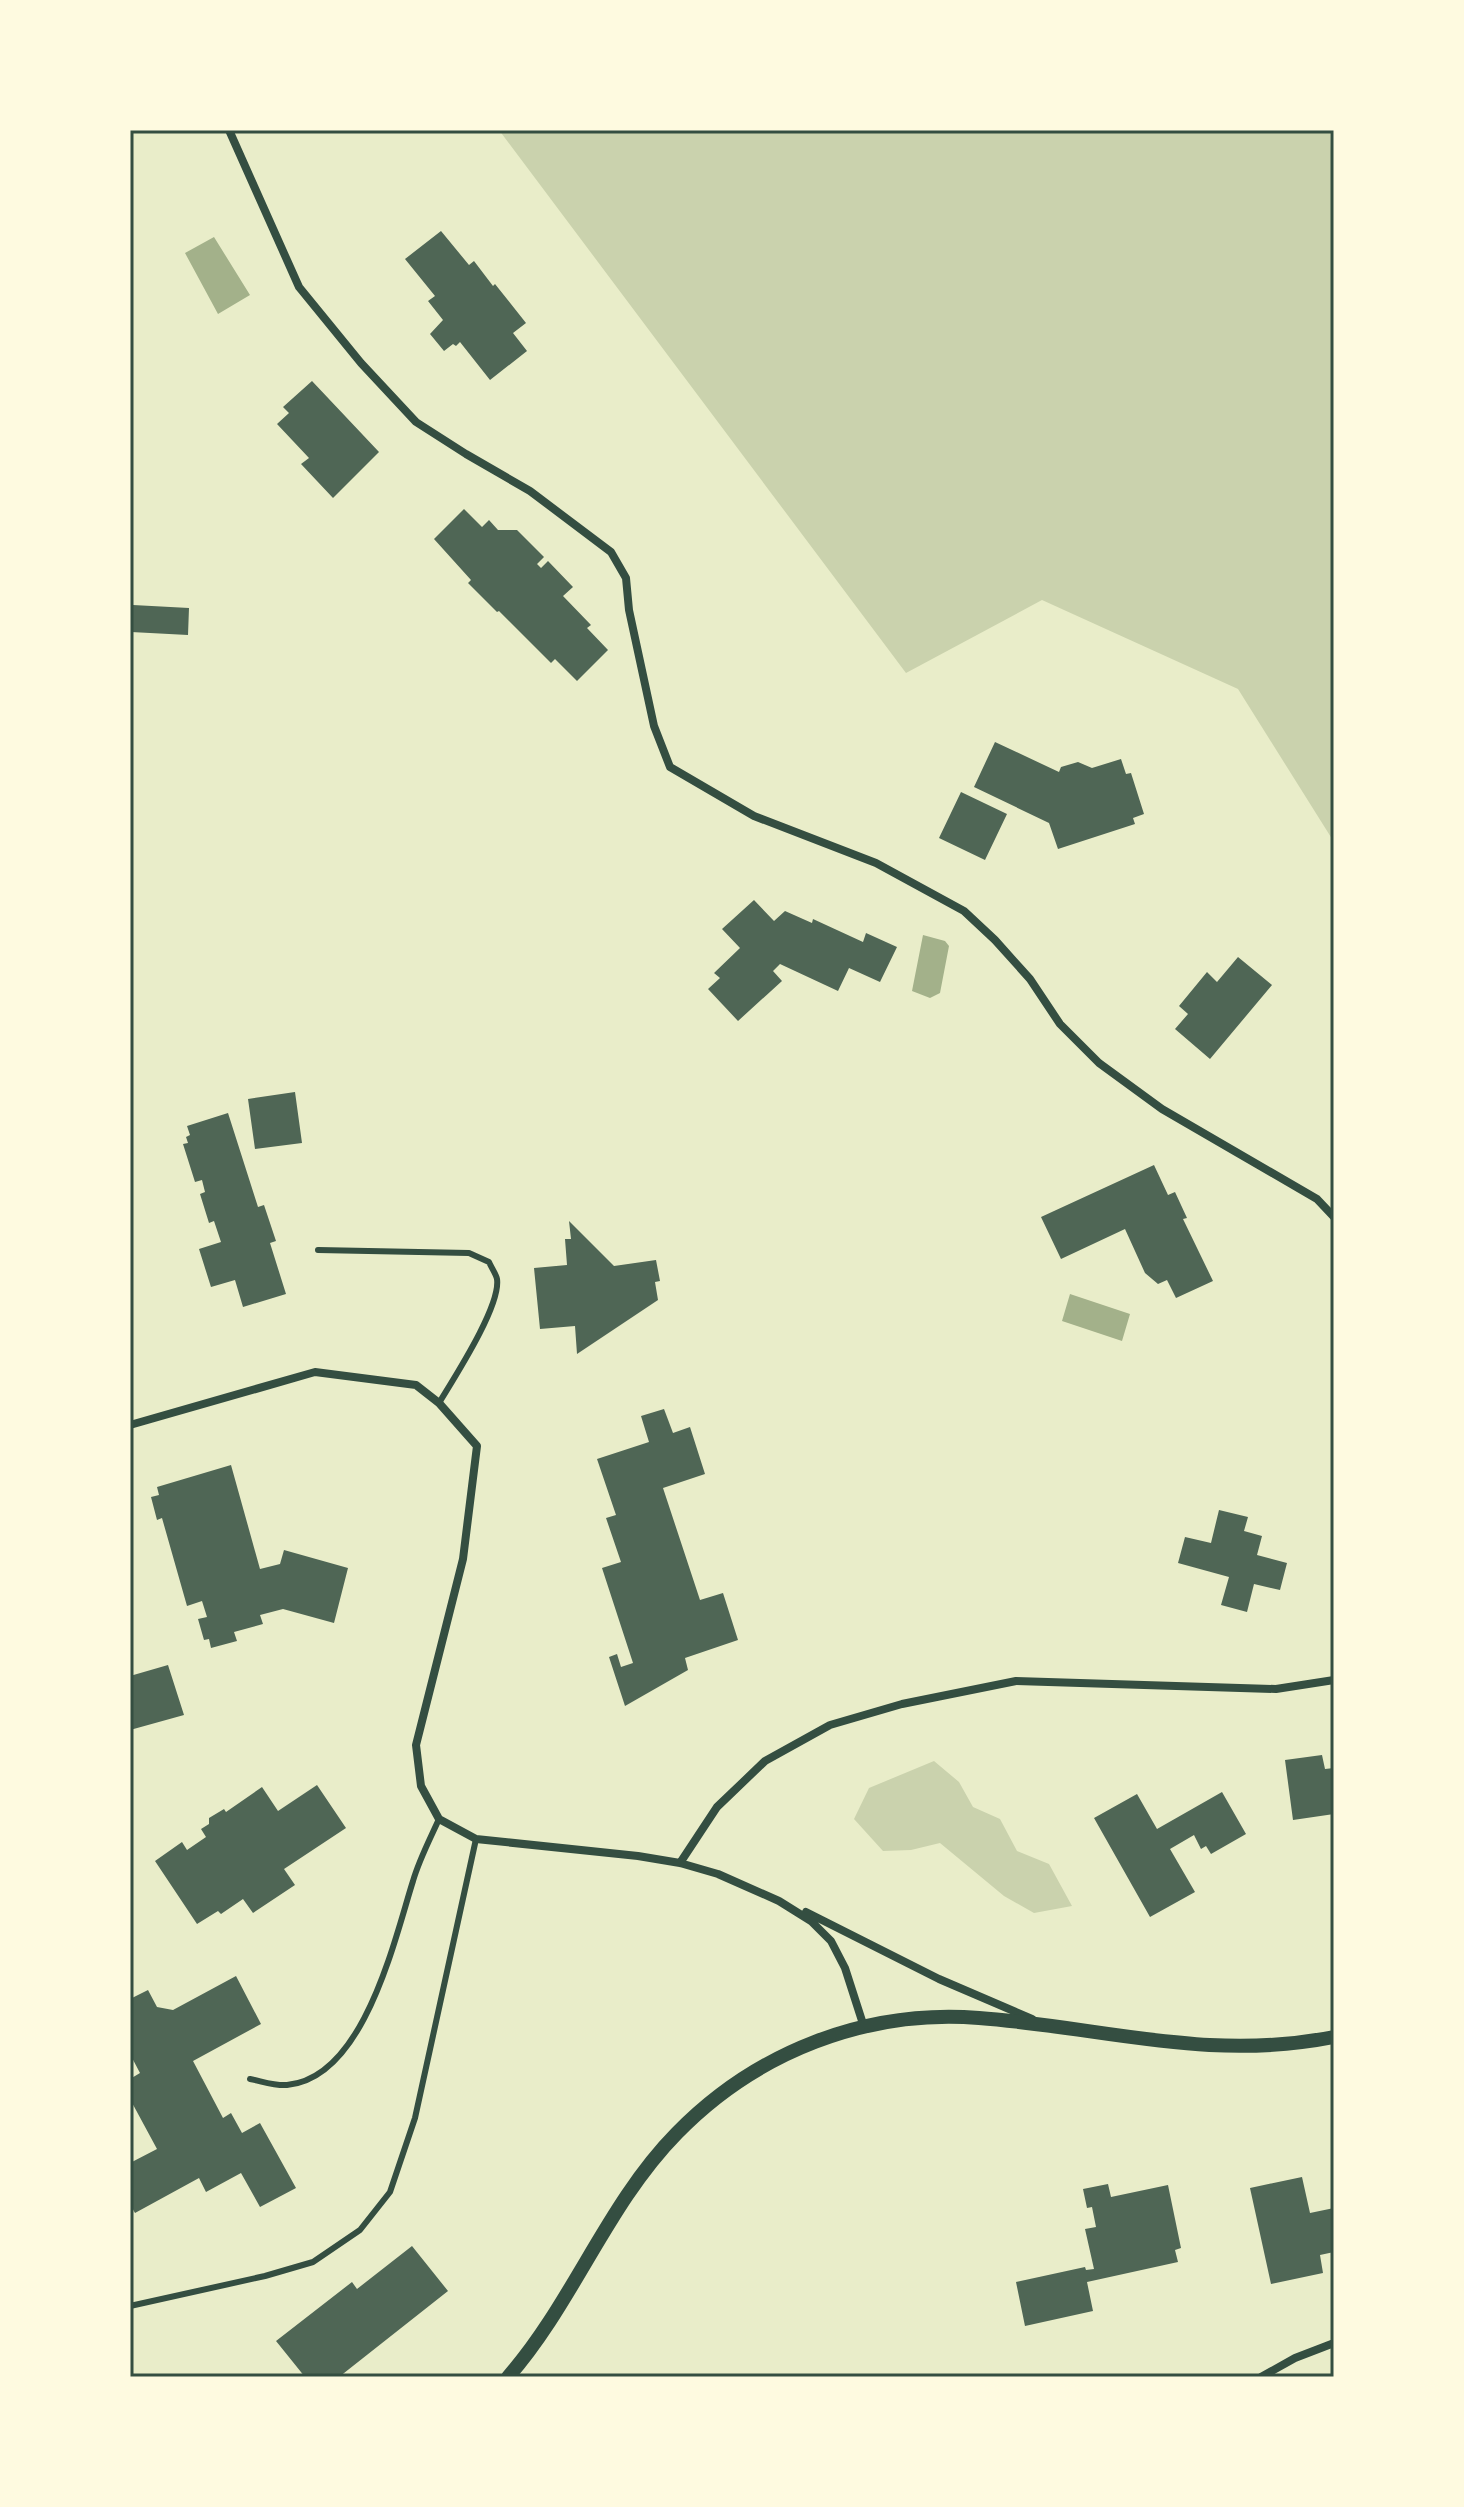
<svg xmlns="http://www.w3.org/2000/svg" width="1464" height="2507" viewBox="0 0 1464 2507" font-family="Karla,sans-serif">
<rect width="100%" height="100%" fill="#e9edc9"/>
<path fill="#cad2ad" d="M499,130h831l4,88v624l-96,-153 -196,-89 -136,73z
M934,1761l25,21 14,25 27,12 17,32 32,13 23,42 -38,7 -30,-17 -64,-53 -29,7 -28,1 -29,-32 15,-31z"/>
<path fill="#a3b18a" d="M214,237l36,58 -32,19 -33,-61z
M923,935l22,6 4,5 -9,47 -10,5 -18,-7z
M1070,1294l60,20 -8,27 -60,-20z"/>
<path fill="#4f6655" d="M441,231l28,34 5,-4 19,25 2,-2 31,39 -13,10 14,18 -37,29 -30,-38 -4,4 -3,-2 -9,7 -14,-17 13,-14 -15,-19 7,-5 -30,-37z
M312,381l67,71 -46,46 -32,-34 8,-6 -32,-34 12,-11 -6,-6z
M464,509l18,18 7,-7 9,10h19l27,27 -7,7 4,4 7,-7 25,26 -10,9 28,29 -4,3 21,22 -31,31 -22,-22 -4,4 -52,-52 -2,1 -29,-29 3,-3 -37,-41z
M133,605l56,3 -1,27 -57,-3z
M995,742l64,30 2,-5 17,-5 14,6 29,-9 5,15 5,-1 13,41 -11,4 2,6 -77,25 -9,-26 -75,-36z
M961,792l46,22 -22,46 -46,-22z
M754,900l20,21 11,-10 27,12 1,-4 50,23 3,-9 31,14 -17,35 -31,-14 -11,23 -58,-27 -7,7 9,10 -44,40 -30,-32 12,-11 -6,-5 26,-25 -18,-19z
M1238,957l34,28 -62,74 -35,-30 13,-15 -9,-8 28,-34 10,10z
M295,1092l7,51 -47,6 -7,-50z
M228,1113l30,94 6,-2 12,36 -6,2 16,51 -43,13 -8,-27 -24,7 -12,-38 22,-7 -7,-21 -5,2 -9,-29 5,-2 -3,-12 -7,2 -12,-38 5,-1 -2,-6 4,-2 -3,-9z
M1154,1165l14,30 7,-3 12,26 -4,1 30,62 -37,17 -9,-18 -9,4 -13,-11 -20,-44 -64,30 -20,-42z
M569,1221l45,45 42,-6 4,21 -5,1 3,18 -81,54 -2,-28 -35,3 -6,-61 33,-3 -2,-26h6z
M664,1409l9,24 17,-6 15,47 -42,14 37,112 23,-7 15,47 -53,18 3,12 -63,36 -16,-49 8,-3 4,13 12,-4 -31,-95 19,-6 -15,-44 10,-3 -19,-56 52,-17 -8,-26z
M231,1465l29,104 20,-5 4,-14 64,18 -14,55 -51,-14 -23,6 3,9 -29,8 3,9 -26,7 -2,-9 -5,1 -6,-21 9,-2 -5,-16 -15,5 -25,-88 -5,2 -6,-23 8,-2 -2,-8z
M1219,1510l29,7 -4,14 18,5 -5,19 30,8 -7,27 -26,-6 -7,28 -26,-7 8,-28 -51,-14 7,-26 26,6z
M168,1665l16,50 -54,15v-54z
M1322,1755l3,14 9,-1v46l-41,6 -8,-60z
M317,1785l29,43 -62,41 11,16 -42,28 -10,-14 -22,15 -3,-3 -21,13 -42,-63 27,-19 5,8 19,-13 -5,-8 8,-5v-6l15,-9 2,3 36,-25 16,24z
M1222,1792l24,42 -35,20 -5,-8 -5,3 -7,-14 -24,14 25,43 -45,25 -56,-99 43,-24 20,35z
M236,1976l25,48 -68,37 30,57 8,-5 11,20 18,-10 36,65 -36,19 -19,-34 -35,19 -7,-14 -64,35 -5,-9v-41l27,-14 -27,-50v-20l10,-6 -10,-19v-55l18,-9 9,17 16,3z
M1302,2177l8,36 24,-5v44l-14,3 3,18 -52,11 -21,-96z
M1108,2184l3,13 57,-12 13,63 -6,2 3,12 -91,20 6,29 -68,15 -9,-44 69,-15 1,3 8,-1 -9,-40 11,-2 -4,-20 -5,1 -4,-19z
M412,2246l36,45 -109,86h-34l-29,-36 76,-59 5,7z"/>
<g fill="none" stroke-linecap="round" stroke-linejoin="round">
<path stroke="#344e41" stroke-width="6" d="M318,1250l151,3 20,9c2,5 7,12 8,17 4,27 -43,99 -58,124
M250,2079c11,2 25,7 37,6 77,-7 107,-144 126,-204 6,-21 17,-42 26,-62
M130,2306l135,-30 48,-14 47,-32 30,-38 25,-74 61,-279"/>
<path stroke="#344e41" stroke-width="8" d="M229,130l70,157 62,76 55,59 50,32 64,37 81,61 15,26 3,32 25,116 16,41 84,49 122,47 88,48 31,29 35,39 30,45 39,39 63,46 155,90 17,18
M130,1425l185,-53 101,13 23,18 38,43 -14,113 -47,186 5,41 18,33 37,20 162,17 42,7 38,11 61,27 32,20 20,20 14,27 19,59
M680,1863l37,-56 48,-46 65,-36 72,-21 114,-23 260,8 58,-9
M806,1912l133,67 93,40
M1261,2377l34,-19 39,-15"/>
<path stroke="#344e41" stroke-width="14" d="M508,2377c65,-74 99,-173 169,-244 79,-81 189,-124 302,-115 123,9 229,44 355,19"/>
</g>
<rect width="1464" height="2507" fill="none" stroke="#fefae0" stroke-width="264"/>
<rect x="132" y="132" width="1200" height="2243" fill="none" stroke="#344e41" stroke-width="3"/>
</svg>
